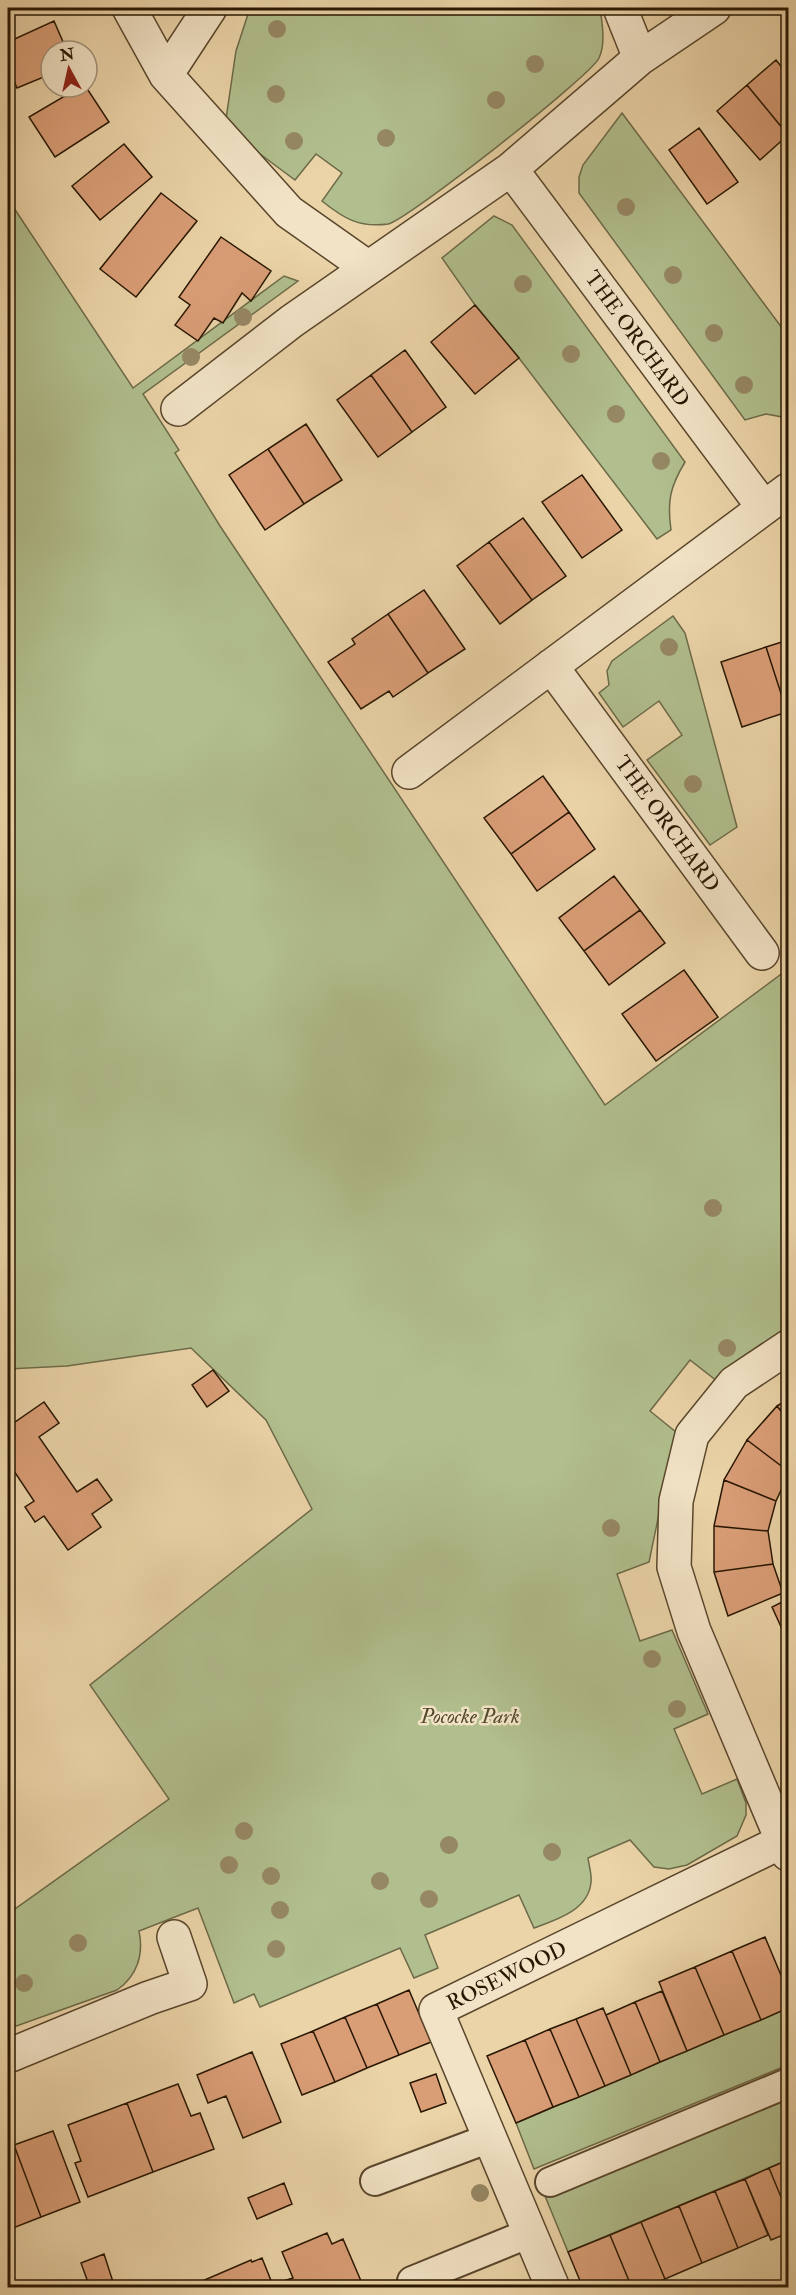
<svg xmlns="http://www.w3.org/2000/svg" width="796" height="2295" viewBox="0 0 796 2295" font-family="'IM FELL Double Pica',serif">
<rect width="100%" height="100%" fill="#ebd4a8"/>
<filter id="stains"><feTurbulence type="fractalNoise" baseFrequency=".00333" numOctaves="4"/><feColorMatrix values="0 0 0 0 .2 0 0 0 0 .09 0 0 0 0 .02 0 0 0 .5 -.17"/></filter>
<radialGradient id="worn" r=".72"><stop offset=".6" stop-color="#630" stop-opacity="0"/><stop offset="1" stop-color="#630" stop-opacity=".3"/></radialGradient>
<path fill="#b1be8d" stroke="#6c6a48" stroke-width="1.5" d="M250,8h350c2,15 6,35 -1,50 -8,18 -193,163 -211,166 -29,4 -45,-6 -66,-23l20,-28 -26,-19 -21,26 -39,-29 -30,-32 10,-68z
M622,113l166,223v82l-22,-4 -21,6 -166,-227v-16l4,-12z
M8,199l125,189 151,-112 14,5 -155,113 36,56 -4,3 45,73 385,579 183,-136v367l-71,45 -27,-21 -40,51 26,21 -27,130 -32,12 23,67 32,-11 36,84 -34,15 28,65 35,-15 9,24v12l-9,21 -50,29 -18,4 -15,-2 -24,-27 -42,18c1,8 4,17 3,24 -2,28 -35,38 -57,46l-15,-33 -94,40 13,33 -24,10 -14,-30 -140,59 -6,-13 -20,9 -36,-95 -59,23c5,24 -2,45 -22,59l-109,39v-115l161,-115 -79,-114 222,-176 -46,-89 -75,-72 -124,18 -59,3z
M494,216l18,9 173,237c-15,25 -18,39 -14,68l-14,9 -138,-181 -44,-53 -33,-47z
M673,616l12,17 52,194 -27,18 -63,-85 35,-25 -23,-34 -36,26 -24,-34 10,-8 -2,-14 5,-10z
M788,2008v57l-254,104 -18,-46z
M788,2095v65l-220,92 -23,-56z"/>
<path fill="#da9e77" stroke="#281702" stroke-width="1.5" d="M54,21l13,30h-16v23l-34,14 -9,-21v-25z
M776,60l12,15v60l-41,-50z
M747,85l41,50 -28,25 -43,-49z
M80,87h6l23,35 -54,35 -26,-40z
M699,128l39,54 -31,22 -38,-54z
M124,144l28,33 -52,43 -28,-34z
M161,193l36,28 -61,76 -36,-28z
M221,237l50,34 -20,30 -9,-8 -19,30 -9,-5 -16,23 -23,-16 15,-20 -11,-8z
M475,305l44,53 -44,36 -44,-52z
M405,350l41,57 -34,25 -41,-57z
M371,375l41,57 -34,25 -41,-57z
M306,424l36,56 -38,24 -36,-55z
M268,449l36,55 -39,26 -36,-55z
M582,475l40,55 -40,28 -40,-56z
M523,518l43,58 -34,24 -43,-58z
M489,542l43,58 -32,24 -43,-58z
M424,590l41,59 -37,24 -40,-59z
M388,614l40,59 -35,24 -4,-6 -28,18 -33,-47 27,-18 -3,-5z
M788,640v72h-1l-21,-65z
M766,647l21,65 -45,15 -21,-65z
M543,776l26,36 -58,42 -27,-36z
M569,812l26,37 -58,42 -26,-37z
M614,876l26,34 -56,41 -25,-33z
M640,910l25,33 -56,42 -25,-34z
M684,970l34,47 -62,44 -34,-47z
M213,1370l16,21 -22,16 -15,-22z
M788,1399v21l-11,-14z
M44,1402l15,21 -20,14 38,55 20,-13 15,21 -20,14 9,13 -33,23 -24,-34 -9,6 -10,-15 9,-6 -26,-39v-35z
M777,1406l11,14v51l-41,-31z
M747,1440l41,31v4l-12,26 -52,-21z
M724,1480l52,21 -8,30 -54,-5z
M714,1526l54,5 5,33 -59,8z
M773,1564l10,29 -55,23 -14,-44z
M788,1599v43l-16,-35z
M765,1937l23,55v16l-27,12 -29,-69z
M732,1951l29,69 -37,15 -29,-68z
M695,1967l29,68 -37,16 -28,-69z
M409,1990l22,52 -32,13 -22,-51z
M662,1991l25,60 -27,11 -25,-60z
M635,2002l25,60 -29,13 -25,-60z
M377,2004l22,51 -32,13 -22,-51z
M603,2008l28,67 -26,11 -29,-67z
M345,2017l22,51 -32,14 -22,-51z
M576,2019l29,67 -26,11 -29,-68z
M550,2029l29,68 -26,10 -28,-67z
M313,2031l22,51 -33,13 -21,-51z
M525,2040l28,67 -37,16 -29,-67z
M252,2052l29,70 -38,16 -17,-42 -18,7 -11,-28z
M436,2074l10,29 -25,9 -11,-29z
M178,2084l13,32 9,-3 14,36 -61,23 -26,-69z
M127,2103l26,69 -65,25 -13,-34 6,-2 -13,-36z
M53,2131l27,71 -39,15 -27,-72z
M14,2145l27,72 -33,13v-83z
M788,2160v54l-19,-46z
M769,2168l19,46v19l-17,7 -26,-61z
M745,2179l23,56 -30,13 -23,-57z
M284,2183l8,21 -35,15 -9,-21z
M715,2191l23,57 -36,15 -23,-57z
M679,2206l23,57 -37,16 -24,-57z
M641,2222l24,57 -21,9h-12l-22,-53z
M327,2233l5,11 11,-5 21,49h-79l-2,-7 10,-3 -11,-26z
M610,2235l22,53h-49l-15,-36z
M104,2254l10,31 -8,3h-16l-9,-25z
M262,2258l12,30h-72l-2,-6 51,-22 1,2z"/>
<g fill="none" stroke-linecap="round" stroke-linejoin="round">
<g stroke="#59462c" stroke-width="32">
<path id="service" d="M375,2181l115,-43
M550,2182l238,-99
M412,2281l118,-48"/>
</g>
<g stroke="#59462c" stroke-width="36">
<path id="minor" d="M129,8l37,67 123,137 78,55
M620,8l20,50
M166,75l44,-67
M511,169l253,339
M178,409l114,-88 219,-152 129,-111 74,-50
M551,666l211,287
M409,772l379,-282
M788,1347l-54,36 -42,52 -16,66 -2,66 20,64 94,223
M8,2056l141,-58 41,-14 -16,-47
M553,2288l-117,-278 347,-169"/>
</g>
<use href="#service" stroke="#f2e3c6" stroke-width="28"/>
<use href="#minor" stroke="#f2e3c6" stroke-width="33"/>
</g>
<g fill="#968864">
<circle cx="277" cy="29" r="9"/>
<circle cx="535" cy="64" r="9"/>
<circle cx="276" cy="94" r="9"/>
<circle cx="496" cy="100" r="9"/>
<circle cx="386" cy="138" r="9"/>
<circle cx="294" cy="141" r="9"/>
<circle cx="626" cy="207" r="9"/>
<circle cx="673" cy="275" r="9"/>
<circle cx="523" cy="284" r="9"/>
<circle cx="243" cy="317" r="9"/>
<circle cx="714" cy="333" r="9"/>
<circle cx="571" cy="354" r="9"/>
<circle cx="191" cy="357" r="9"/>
<circle cx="744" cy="385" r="9"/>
<circle cx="616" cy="414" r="9"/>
<circle cx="661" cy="461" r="9"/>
<circle cx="669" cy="647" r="9"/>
<circle cx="693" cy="784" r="9"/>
<circle cx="713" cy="1208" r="9"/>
<circle cx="727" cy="1348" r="9"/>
<circle cx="611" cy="1528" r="9"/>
<circle cx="652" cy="1659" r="9"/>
<circle cx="677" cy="1709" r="9"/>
<circle cx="244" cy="1831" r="9"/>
<circle cx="449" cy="1845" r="9"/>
<circle cx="552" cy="1852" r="9"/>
<circle cx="229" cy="1865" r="9"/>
<circle cx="271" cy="1876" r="9"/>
<circle cx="380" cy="1881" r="9"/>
<circle cx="429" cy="1899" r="9"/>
<circle cx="280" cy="1910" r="9"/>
<circle cx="78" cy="1943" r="9"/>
<circle cx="276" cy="1949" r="9"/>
<circle cx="24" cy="1983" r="9"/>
<circle cx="480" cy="2193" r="9"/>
</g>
<g text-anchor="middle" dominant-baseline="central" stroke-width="5" stroke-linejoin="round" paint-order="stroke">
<g font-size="21" fill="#281702" stroke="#f2e3c6">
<text transform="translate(637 339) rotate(54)">THE ORCHARD</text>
<text transform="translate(667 824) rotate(54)">THE ORCHARD</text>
<text transform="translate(507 1976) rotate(-26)">ROSEWOOD</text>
</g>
<g font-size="21" font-style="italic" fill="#51492c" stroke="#f2e3c6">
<text x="470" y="1716">Pococke Park</text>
</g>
</g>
<rect width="796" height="2295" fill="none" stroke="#ebd4a8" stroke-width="30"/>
<rect x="9" y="9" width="778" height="2277" fill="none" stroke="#281702" stroke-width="3"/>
<rect x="15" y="15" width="766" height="2265" fill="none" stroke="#281702" stroke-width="1.5"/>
<g transform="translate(69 69) rotate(352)"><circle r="28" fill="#f2e3c6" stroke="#a19178" stroke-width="1.5"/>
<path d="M0-4.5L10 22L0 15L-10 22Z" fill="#8f2418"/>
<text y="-9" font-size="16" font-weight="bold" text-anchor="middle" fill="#281702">N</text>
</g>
<rect width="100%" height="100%" filter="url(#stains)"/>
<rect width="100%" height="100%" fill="url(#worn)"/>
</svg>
